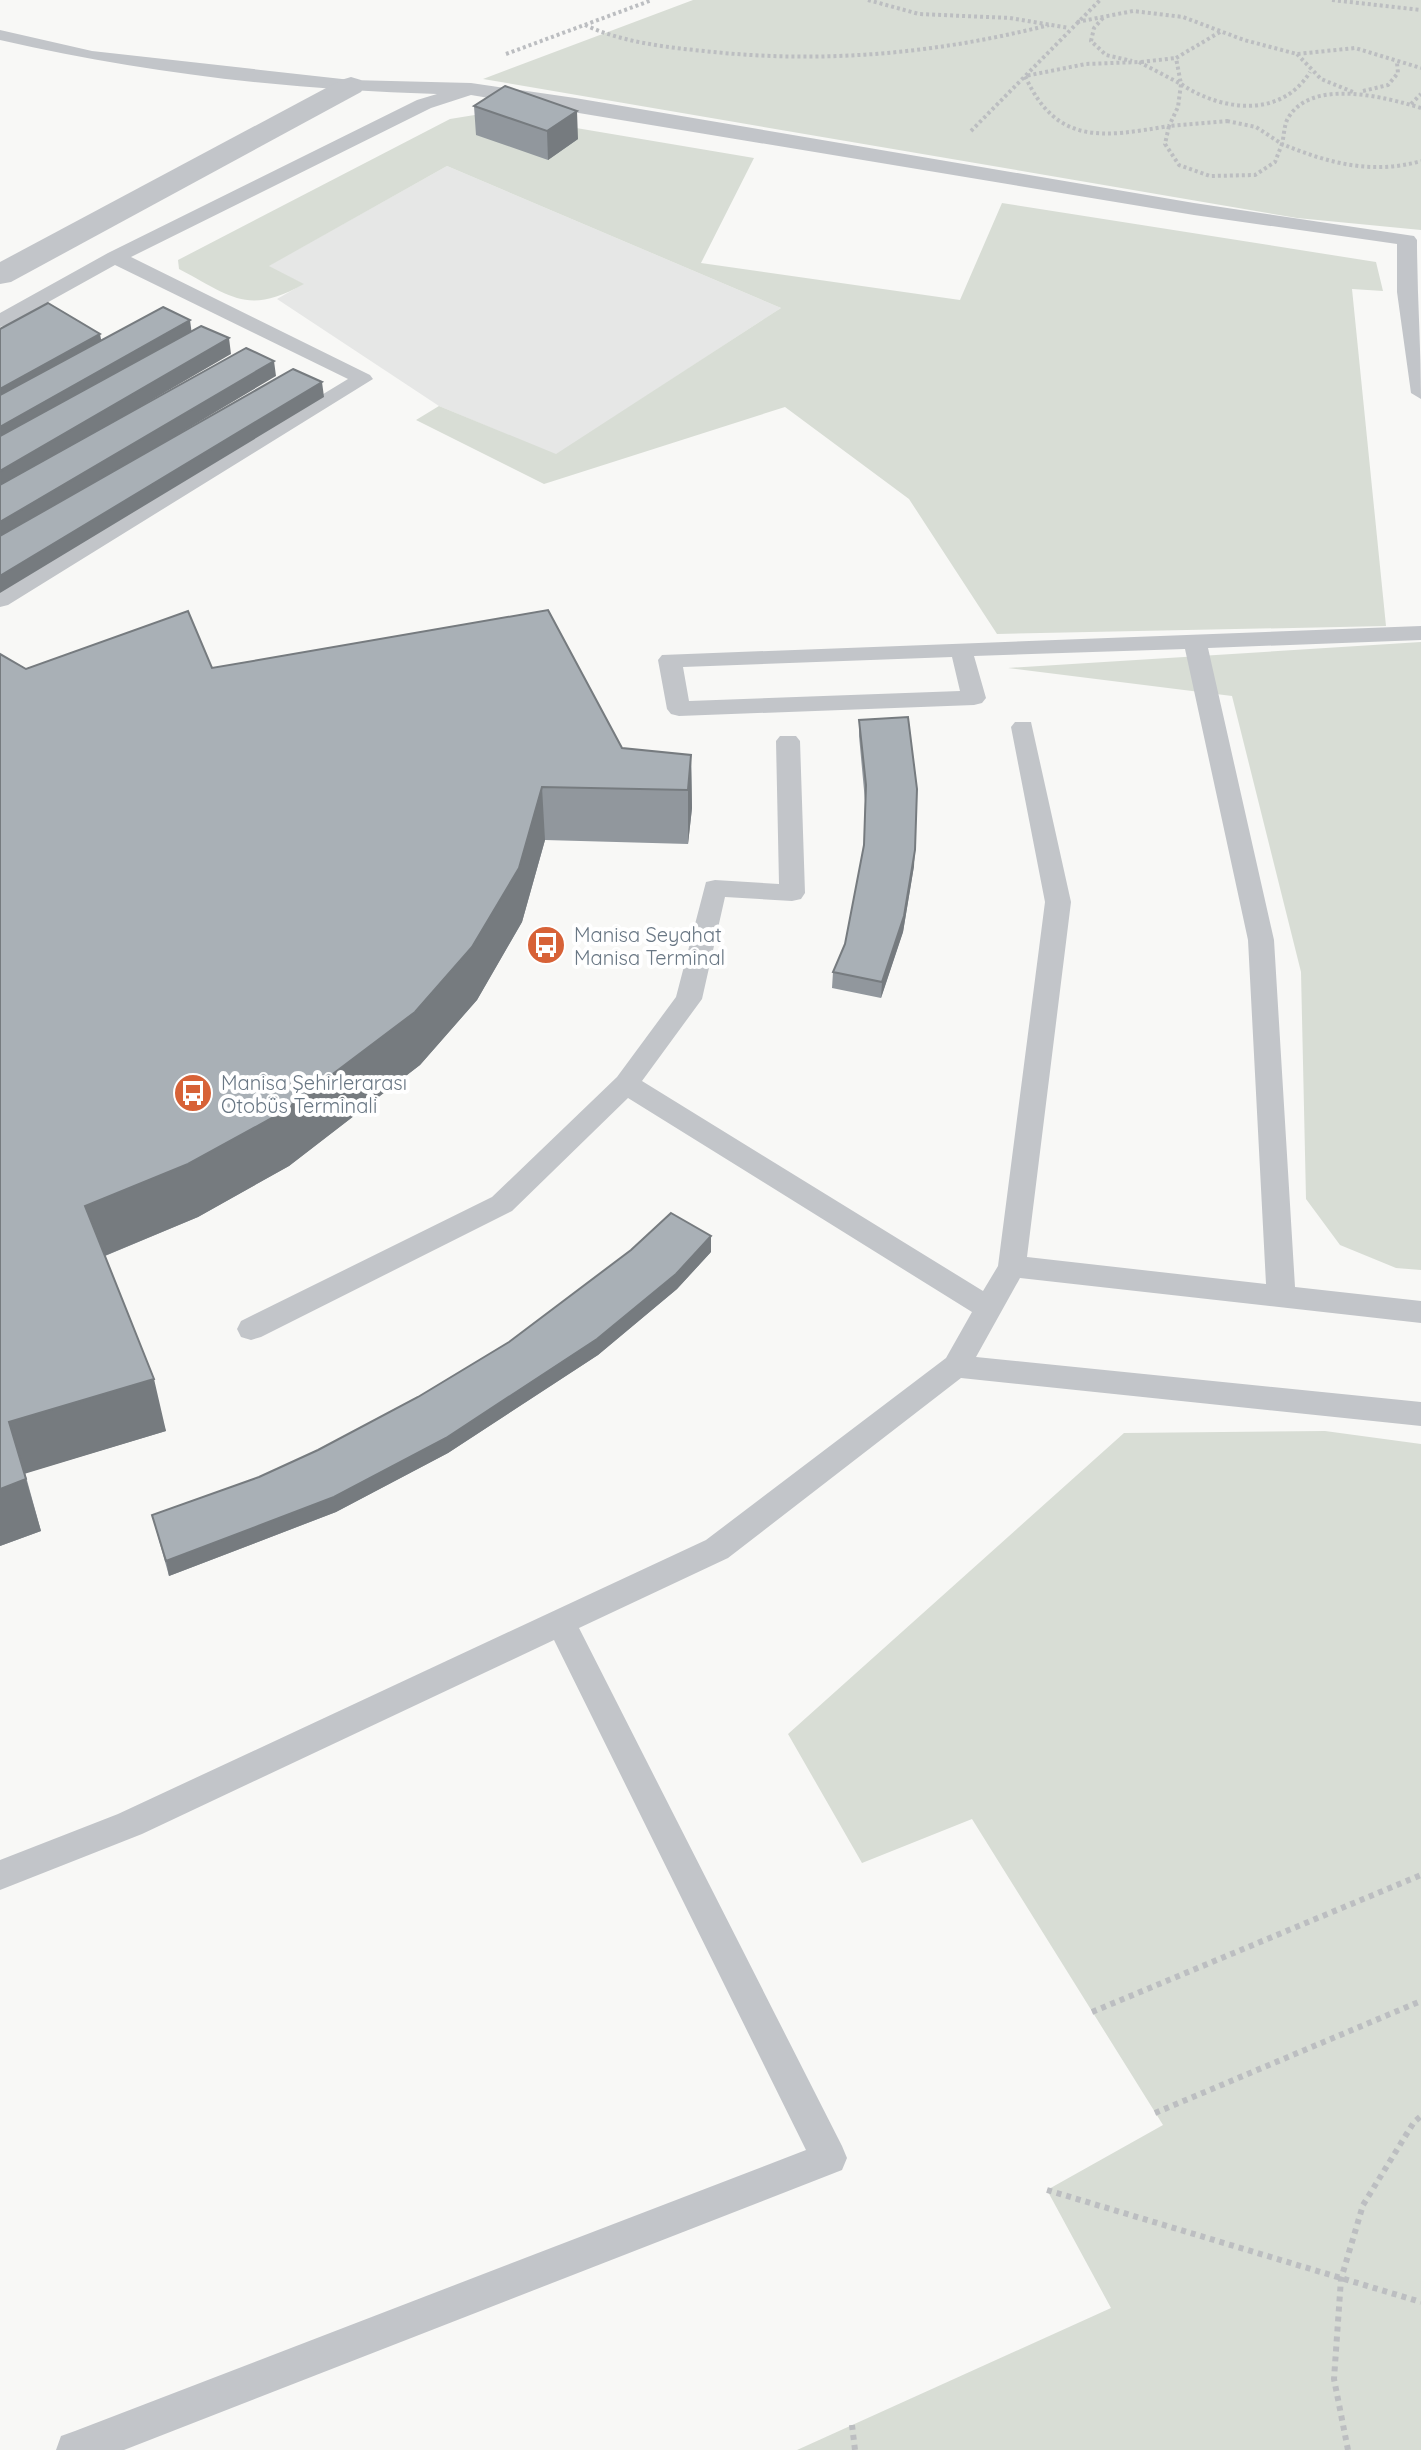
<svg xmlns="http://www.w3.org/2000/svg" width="1421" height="2450" viewBox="0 0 1421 2450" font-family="Quicksand,sans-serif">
<rect width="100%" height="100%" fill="#f8f8f6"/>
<path fill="#e6e7e6" d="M447,166l334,142 -225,147 -117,-49 -162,-107 26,-15 -35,-18z"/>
<path fill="#d8ddd5" d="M693,0h728v230l-124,-12 -814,-139z
M487,113l267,45 -53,105 259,37 42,-97 374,59 7,29 -31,-2 34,337 -389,8 -88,-135 -124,-92 -241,77 -128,-64 23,-14 117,48 225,-146 -334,-142 -178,100 35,18c-57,32 -73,12 -125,-15l-1,-9 272,-141z
M1421,642v628l-25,-2 -56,-23 -34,-46 -5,-227 -69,-276 -224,-28z
M1325,1431l96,13v1006h-624l314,-142 -64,-118 116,-65 -191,-306 -110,44 -74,-129 336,-301z"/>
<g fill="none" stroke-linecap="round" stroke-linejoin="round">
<path stroke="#bcbec1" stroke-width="4" stroke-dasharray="3 3" stroke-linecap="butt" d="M868,0l51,14 91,4 59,10
M1332,0l89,10
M1103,18l-9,10 -3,13 15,14 26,6
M1077,22l56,-11 50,6 61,23 53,14 58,-6 66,20
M585,25c37,17 78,22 119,26 117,13 231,3 345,-26
M1220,32l-44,26 5,26c40,27 100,35 129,-12
M506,54l146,-54
M1297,54l24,25 32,13
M1139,62l42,22 -3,23 -9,19c-66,11 -112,20 -144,-50l61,-12z
M1141,62l35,-4
M1363,91l25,-6 10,-12 -1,-10
M1411,104l10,-10
M1421,108c-36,-11 -112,-31 -134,12 -3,7 -3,16 -5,24 46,19 90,31 139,17
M1227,121l29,6 26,17 -7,18 -20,13 -45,1 -31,-11 -14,-21 4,-18z
M971,131l129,-131"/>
<path stroke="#bcbec1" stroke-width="6" stroke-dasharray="5 5" stroke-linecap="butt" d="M1092,2012l329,-137
M1155,2113l266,-112
M1047,2190l374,112
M852,2425l3,25
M1348,2450l-14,-71 7,-100 22,-74 51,-83 7,-6"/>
<path fill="#c2c5c9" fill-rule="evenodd" d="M0,30l92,21 259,29 120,3 104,15 619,105 220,33 3,4c0,53 4,106 4,159l-10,-6 -14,-101v-48l-203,-29 -723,-120 -40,13 -300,149 239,118 3,4 -365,226 -8,2v-17l348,-211 -233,-114 -108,60 -7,2v-14l108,-60 309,-153 20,-6c-146,-4 -294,-21 -437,-54z
M1421,626v14l-213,8 66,292 21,347 126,14v22l-401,-45 -44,79 445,45v24l-460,-48 -233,180 -149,70 263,518 5,12 -5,12 -718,280h-68l5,-14 14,-5 731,-281 -252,-510 -412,194 -142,56v-30l118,-46 588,-274 240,-182 26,-46 -344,-214 -116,113 -251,126 -10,3 -10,-3 -4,-8 4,-8 251,-124 125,-120 59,-80 30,-115 9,-2 64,4 -3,-143 4,-5h16l4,5 5,152 -4,6 -9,2 -67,-4 -23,102 -60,82 341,210 15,-25 47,-364 -34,-175 4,-5h16l40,180 -44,355 239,27 -18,-344 -63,-291 -211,7 12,42 -4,5 -8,2 -295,11 -8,-2 -4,-5 -9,-49 4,-5zM952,657l8,34 -271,10 -6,-34z"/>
<path fill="#c2c5c9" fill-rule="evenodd" d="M351,77l10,3 4,6 -4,6 -350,190 -11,2v-22l341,-182z"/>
</g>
<path fill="#91979d" d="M474,106l104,33 -30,21 -72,-25z
M212,668l410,80 69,7 1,53 -4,36 -143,-4 -23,82 -45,78 -57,65 -131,101 -91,51 -93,39 61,175 -141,42 16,58 -41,15 26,-877z
M859,720l55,146 -11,66 -22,66 -49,-10 1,-16 12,-28 19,-96 1,-47 -6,-65z
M711,1252l-34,37 -79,66 -150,98 -112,59 -167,64 -17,-61 107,-38 59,-27z"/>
<path fill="#767b7f" d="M577,111l1,28 -30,21 -1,-29z
M190,320l2,15 -192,110v-18z
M100,334l3,15 -103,57v-17z
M229,338l2,16 -231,134v-17z
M274,361l2,15 -276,164v-18z
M322,382l2,15 -324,196v-17z
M691,755l1,53 -4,36v-54z
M542,787l3,53 -23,82 -45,78 -57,65 -131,101 -91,51 -101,42 -12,-53z
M915,850l-1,16 -11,66 -22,66 1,-16z
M711,1236v16l-34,37 -79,66 -150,98 -112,59 -167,64 -3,-15z
M154,1379l12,52 -142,43 -15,-52z
M26,1479l15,52 -41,15v-57z"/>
<path fill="#a9b0b6" stroke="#767b7f" stroke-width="2" d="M505,86l72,25 -30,20 -73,-25z
M48,303l52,31 -100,55v-60z
M163,307l27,13 -190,107v-32z
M201,326l28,12 -229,133v-35z
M246,348l28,13 -274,161v-37z
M293,369l29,13 -322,194v-40z
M548,610l74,138 69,7 -3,35 -146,-3 -23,81 -47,79 -57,65 -134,101 -93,51 -103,42 69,173 -145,43 17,57 -26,10v-835l26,15 162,-58 24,57z
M908,717l9,72 -2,61 -11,66 -22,66 -49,-10 12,-28 19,-99 2,-60 -7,-65z
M671,1213l40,23 -35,38 -79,65 -151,99 -112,59 -168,64 -14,-46 107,-38 59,-27 100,-53 91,-55 122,-92z"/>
<defs>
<g id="bus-disc" transform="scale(2)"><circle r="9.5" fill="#d76237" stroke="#fff"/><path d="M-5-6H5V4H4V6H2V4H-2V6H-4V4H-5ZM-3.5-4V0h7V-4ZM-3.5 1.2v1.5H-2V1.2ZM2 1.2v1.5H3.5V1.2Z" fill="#fff"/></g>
</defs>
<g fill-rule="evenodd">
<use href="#bus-disc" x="546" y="945"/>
<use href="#bus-disc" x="193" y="1093"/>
</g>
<g text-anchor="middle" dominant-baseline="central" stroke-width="8" stroke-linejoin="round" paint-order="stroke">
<g font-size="20" fill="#697784" stroke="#fff" text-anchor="start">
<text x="574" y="934">Manisa Seyahat<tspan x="574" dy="23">Manisa Terminal</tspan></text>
<text x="221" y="1082">Manisa Şehirlerarası<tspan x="221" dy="23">Otobüs Terminali</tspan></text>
</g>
</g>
</svg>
